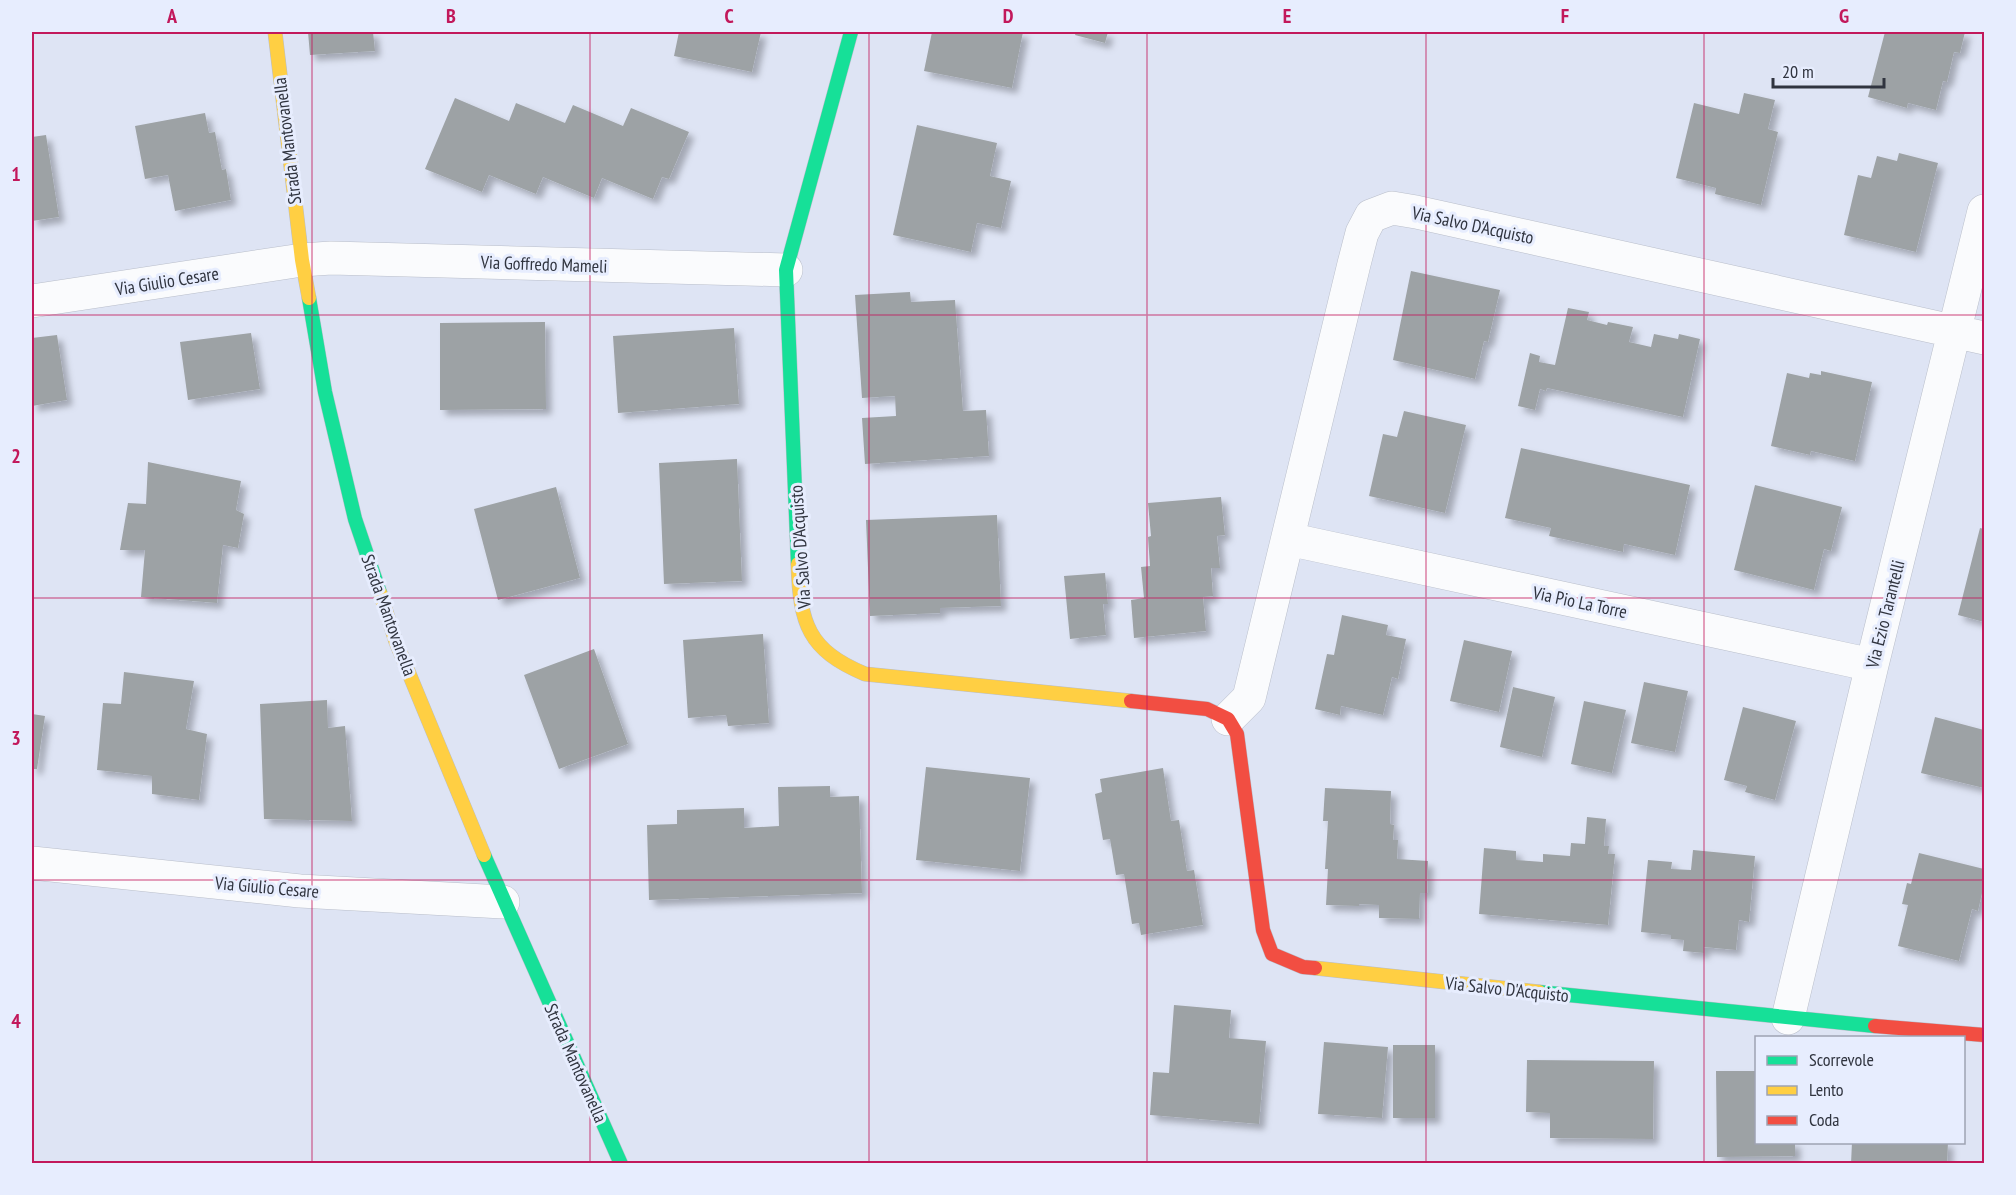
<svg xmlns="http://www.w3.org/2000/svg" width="2016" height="1195" viewBox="0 0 2016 1195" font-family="'PT Sans Narrow',sans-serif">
<defs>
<filter id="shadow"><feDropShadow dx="5.5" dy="5.5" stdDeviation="3" flood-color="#0004"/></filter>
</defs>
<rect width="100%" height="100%" fill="#dee4f4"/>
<path fill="#9da2a5" filter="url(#shadow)" d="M308,32h65l2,19 -65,4z
M679,32h82l-9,40 -78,-16z
M932,32h91l-11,56 -88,-17z
M1076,32h32l-3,11 -30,-8z
M1885,32h80l-5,21 -6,-1 -7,30 -4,-1 -7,29 -28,-7 -1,5 -39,-11z
M1744,93l31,7 -7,29 10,3 -17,73 -46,-11 1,-6 -40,-10 18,-75 45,11z
M455,98l54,23 7,-18 49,20 8,-18 50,21 8,-18 58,24 -20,47 -7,-2 -9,22 -51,-21 -8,20 -51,-21 -7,17 -47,-19 -7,17 -57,-23z
M205,113l4,20 6,-1 7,38 4,-1 5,31 -56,11 -7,-36 -23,4 -10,-53z
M917,125l80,18 -7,33 21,5 -10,47 -24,-5 -6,29 -78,-17z
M46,135l13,82 -27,4v-84z
M1899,153l39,10 -22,89 -72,-17 14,-60 13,3 6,-22 20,5z
M1411,271l89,19 -12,52 -4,-1 -9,38 -82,-19z
M910,292l1,10 44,-2 8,111 23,-1 3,46 -124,8 -3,-46 34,-2 -1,-20 -33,2 -7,-103z
M1568,308l21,4 -2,8 20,5 1,-3 25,5 -4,15 22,5 3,-13 24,5 1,-5 21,5 -17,78 -136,-29 -1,3 -6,-2 -5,21 -17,-4 12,-53 10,3 -1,6 16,3z
M545,322l1,87 -106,1v-87z
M734,328l5,76 -121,9 -5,-77z
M251,333l9,56 -72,11 -8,-58z
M57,335l10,65 -35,6v-68z
M1821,371l51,11 -17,79 -44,-10 -1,4 -39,-9 16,-73 22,5 1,-5 11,2z
M1404,411l62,14 -21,88 -76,-17 14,-62 14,3z
M1521,448l169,37 -15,70 -51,-11 -1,8 -74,-16 2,-8 -46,-10z
M737,459l5,122 -78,3 -5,-121z
M148,462l93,19 -5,29 8,4 -6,34 -15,-3 -6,58 -76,-6 4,-47h-25l8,-47 18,1z
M1755,485l87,22 -11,44 -7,-2 -10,41 -80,-20z
M556,487l24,91 -82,22 -24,-91z
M1221,497l4,38 -8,1 3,32h-9l2,28 -10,1 3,34 -72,7 -3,-38 13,-2 -3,-31 9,-1 -2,-29 3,-1 -3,-33z
M997,515l4,91 -61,2v5l-70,3 -4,-96z
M1980,528l4,1v93l-26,-7z
M1105,573l3,31h-5l3,31 -36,4 -6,-63z
M1342,615l46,10 -2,10 20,4 -8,40 -6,-2 -9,38 -42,-9 -1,9 -25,-6 12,-55 7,1z
M763,634l6,89 -41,3 -2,-11 -38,3 -5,-78z
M1464,640l48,11 -13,61 -49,-11z
M594,649l34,95 -69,25 -35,-94z
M124,672l70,9 -8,48 21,5 -8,66 -47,-6v-18l-55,-6 6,-67 18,1z
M1644,682l44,9 -13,61 -44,-9z
M1513,687l42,10 -13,60 -42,-10z
M327,700l1,28 17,-2 7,95 -88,-2 -4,-115z
M1584,701l42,9 -14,63 -41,-9z
M1743,707l53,14 -21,79 -30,-8 2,-6 -23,-6z
M32,714l13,2 -8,53h-5z
M1935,717l49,13v58l-63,-15z
M926,767l104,11 -10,93 -104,-11z
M1163,768l8,53 8,-1 8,51 7,-1 9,55 -62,10 -2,-12 -7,1 -8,-50 -8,1 -6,-36 -7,1 -8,-46 7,-2 -2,-13z
M830,786v11l29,-1 3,97 -213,7 -2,-75 30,-1v-14l67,-2v20l35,-2 -1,-39z
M1325,788l66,3 -1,33 4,1 -1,15h5l-1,19 31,2 -1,32h-7l-1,26 -40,-1v-13l-20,-1v2l-33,-1 2,-36h-3l3,-48h-5z
M1587,817l19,2 -2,27h5l-1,8h7l-7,71 -129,-11 5,-66 32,3v9l27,2v-8l27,2 1,-13 14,1z
M1693,850l62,6 -6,66 -10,-2 -3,30 -32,-3v6l-21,-2 1,-11 -13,-1v-4l-30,-3 7,-72 24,2 -1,7 20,1z
M1919,853l65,16v15l-6,27 -6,-2 -13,52 -61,-15 10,-41 -6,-1 5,-21 4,1z
M1174,1005l57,5 -2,28 37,3 -7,83 -109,-9 3,-43 16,1z
M1324,1042l64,5 -6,71 -64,-4z
M1393,1045h42v73h-42z
M1527,1060l127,1 -1,78 -103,-1v-25l-24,-1z
M1716,1071h40v71h39v14l-78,1z
M1852,1142h96l-1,22h-96z"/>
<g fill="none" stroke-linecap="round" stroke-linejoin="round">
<g stroke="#b9beca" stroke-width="34">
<path id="street" d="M32,301l270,-41 29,-2 455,12
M1288,539l584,126
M1228,719l21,-21 105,-434 8,-31 9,-17 21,-8 24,4 568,126
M32,863l268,28 203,11
M1788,1018l84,-353 112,-454"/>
</g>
<g stroke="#b9beca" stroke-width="15">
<path id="fast" d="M309,298l16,94 30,127 25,74
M798,564l-12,-294 65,-238
M484,855l137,309
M1539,992l336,34"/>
</g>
<g stroke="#b9beca" stroke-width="15">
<path id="slow" d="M275,32l27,228 7,38
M798,564c2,60 10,86 67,110l266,27
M380,593l16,49 88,213
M1315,968l224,24"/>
</g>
<g stroke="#b9beca" stroke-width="15">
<path id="jam" d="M1131,701l76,8 21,10 9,15 26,196 9,24 31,13 12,1
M1875,1026l109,9"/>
</g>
<use href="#street" stroke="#fafbfd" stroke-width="33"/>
<use href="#fast" stroke="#16e098" stroke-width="14"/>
<use href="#slow" stroke="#ffcf43" stroke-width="14"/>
<use href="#jam" stroke="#f24e42" stroke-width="14"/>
</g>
<path fill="none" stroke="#c2185b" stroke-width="1.5" stroke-opacity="0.55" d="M312,32v1132M590,32v1132M869,32v1132M1147,32v1132M1426,32v1132M1704,32v1132M32,315h1952M32,598h1952M32,880h1952"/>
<g text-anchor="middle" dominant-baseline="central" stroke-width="6" stroke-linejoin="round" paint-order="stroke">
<g font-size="18" fill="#30343f" stroke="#e7edfe">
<text transform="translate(287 141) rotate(-97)">Strada Mantovanella</text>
<text transform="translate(1473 225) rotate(12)">Via Salvo D'Acquisto</text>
<text transform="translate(544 264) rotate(2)">Via Goffredo Mameli</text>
<text transform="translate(167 281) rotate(-9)">Via Giulio Cesare</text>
<text transform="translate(800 547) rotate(-94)">Via Salvo D'Acquisto</text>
<text transform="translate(1580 602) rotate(12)">Via Pio La Torre</text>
<text transform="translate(1885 614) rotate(-76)">Via Ezio Tarantelli</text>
<text transform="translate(389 615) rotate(70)">Strada Mantovanella</text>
<text transform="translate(267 887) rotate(5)">Via Giulio Cesare</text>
<text transform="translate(1507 989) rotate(6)">Via Salvo D'Acquisto</text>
<text transform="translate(576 1063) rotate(66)">Strada Mantovanella</text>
</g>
</g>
<rect width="2016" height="1195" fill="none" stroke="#e7edfe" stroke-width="66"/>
<rect x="1755" y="1036" width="210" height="108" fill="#e7edfe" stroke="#9ea3b2" stroke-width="1.5"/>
<rect x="1767" y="1056" width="30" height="9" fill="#16e098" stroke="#9ea3b2" stroke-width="1.5"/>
<text x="1809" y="1066" font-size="18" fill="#30343f">Scorrevole</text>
<rect x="1767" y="1086" width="30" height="9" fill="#ffcf43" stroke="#9ea3b2" stroke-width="1.5"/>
<text x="1809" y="1096" font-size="18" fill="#30343f">Lento</text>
<rect x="1767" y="1116" width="30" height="9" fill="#f24e42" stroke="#9ea3b2" stroke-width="1.5"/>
<text x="1809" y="1126" font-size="18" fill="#30343f">Coda</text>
<path d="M1773 78v9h111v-9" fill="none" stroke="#30343f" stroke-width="3"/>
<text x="1782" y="78" font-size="18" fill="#30343f" stroke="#e7edfe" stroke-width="4.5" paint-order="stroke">20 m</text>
<rect x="33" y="33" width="1950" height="1129" fill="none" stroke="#c2185b" stroke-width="2"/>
<g font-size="20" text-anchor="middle" font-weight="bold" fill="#c2185b">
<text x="172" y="23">A</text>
<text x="451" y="23">B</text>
<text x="729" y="23">C</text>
<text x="1008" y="23">D</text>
<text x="1287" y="23">E</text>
<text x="1565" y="23">F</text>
<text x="1844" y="23">G</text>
<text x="16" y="181">1</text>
<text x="16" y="463">2</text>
<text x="16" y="745">3</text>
<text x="16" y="1028">4</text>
</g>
</svg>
